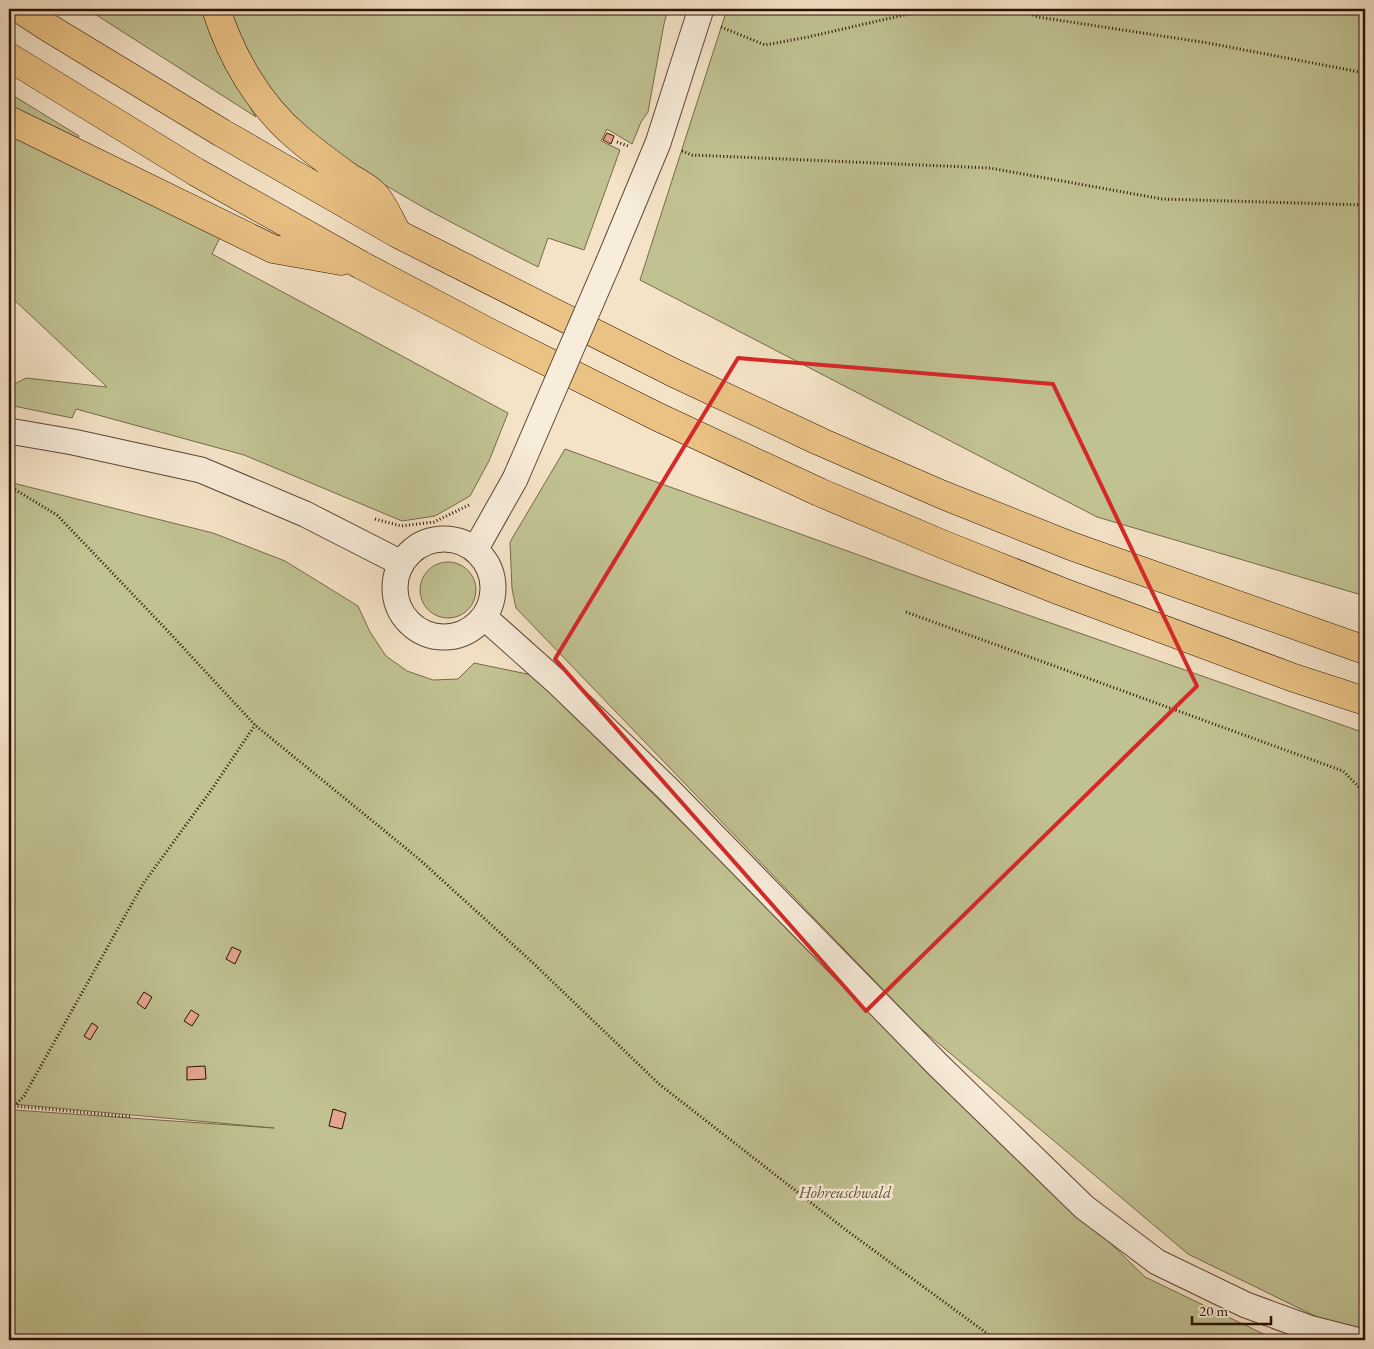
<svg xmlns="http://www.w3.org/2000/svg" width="1374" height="1349" viewBox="0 0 1374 1349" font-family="'EB Garamond',serif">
<rect width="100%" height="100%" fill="#f5e3c7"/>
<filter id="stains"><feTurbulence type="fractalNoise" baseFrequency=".004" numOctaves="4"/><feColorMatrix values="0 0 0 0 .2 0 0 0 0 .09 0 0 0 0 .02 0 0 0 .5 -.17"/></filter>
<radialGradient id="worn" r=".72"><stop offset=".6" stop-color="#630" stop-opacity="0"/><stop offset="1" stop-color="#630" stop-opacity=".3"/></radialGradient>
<path fill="#c1c292" stroke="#766a4a" d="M87,9h115l17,45 37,63z
M230,9h438l-4,15 -16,88 -7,10 -9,22 -25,-15 -6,12 19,9 -36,100 -36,-12 -10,29c-36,-18 -72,-37 -108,-56 -55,-31 -114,-65 -154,-116 -20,-25 -35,-55 -46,-86z
M727,9h638v587l-268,-79 -457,-237z
M9,93l70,43 -1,2 -69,-33z
M9,135l211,102 -8,17 296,159 -19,48 -19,35 -35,20 -33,5 -158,-66 -168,-46 -4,9 -63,-13v-18l17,-9 81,9 -98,-92z
M565,449l360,130 440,154v598l-17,1 -160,-78 -269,-227 -403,-419 -4,-19 -2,-47z
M9,482l204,51 72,28 73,45 12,26 16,24 21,15 26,9 25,-1 16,-16 58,12 613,602 131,63h-1267v-225l5,-5 260,18 -262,-24 -3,3z
M420 590a28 28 0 1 1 56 0a28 28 0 1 1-56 0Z"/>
<path fill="#e5a68f" stroke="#2a1103" d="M607,133l7,3 -3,8 -8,-4z
M232,947l9,4 -6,13 -9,-5z
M144,992l8,5 -7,12 -8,-6z
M191,1010l8,5 -7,11 -8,-5z
M92,1023l6,4 -8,13 -6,-4z
M205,1066l1,13 -19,1v-13z
M333,1109l13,4 -4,16 -13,-3z"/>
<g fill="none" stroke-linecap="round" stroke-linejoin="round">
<g stroke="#5d4634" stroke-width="27">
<path id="tertiary" d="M609,261l49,-118 43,-134
M9,431l64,11 128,28 104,44 96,49
M395 588a49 49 0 1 1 98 0a49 49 0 1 1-98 0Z
M475,550l40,-71
M484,617l74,66 110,106 269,275 147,143 73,55 89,43 63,23 47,12"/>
</g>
<g stroke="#2a1103" stroke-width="29">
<path id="trunk" d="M20,9l29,19 173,105 176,101 276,139 147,69 122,53 128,51 294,104
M216,9c15,47 42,95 81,128 16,14 34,27 52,40 8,5 18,10 25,17 9,8 17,29 24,40
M9,57l187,115 165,93 131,69 166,83 161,75 123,52 118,47 234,87 71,23
M9,120l264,129 68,12"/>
</g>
<path stroke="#2a1103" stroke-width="3" stroke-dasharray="1 2.5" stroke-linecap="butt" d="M1020,9l18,8 170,26 157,30
M721,27l44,18 43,-8 122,-28
M617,142l11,4
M682,151l10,4 298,13 172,31 203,6
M9,486l48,29 107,112 91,98 164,134 113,103 127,122 187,146 150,110
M375,519l26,7 33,-4 37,-18
M906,612l437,159 22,22
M14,1106l118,11
M9,1111l15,-15 119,-212 69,-95 43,-64"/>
<use href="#tertiary" stroke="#f8eddb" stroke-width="25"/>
<use href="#trunk" stroke="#eac284" stroke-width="28"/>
<g stroke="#5d4634" stroke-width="27" stroke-linecap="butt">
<path id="tertiary-bridge" d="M515,479l94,-218"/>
</g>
<use href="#tertiary-bridge" stroke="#f8eddb" stroke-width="25"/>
</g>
<path fill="none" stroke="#d62828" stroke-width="4" stroke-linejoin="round" d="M738,358l315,26 144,302 -331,325 -311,-352z"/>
<g text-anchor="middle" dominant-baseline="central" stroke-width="5" stroke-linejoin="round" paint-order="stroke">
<g font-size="16" font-style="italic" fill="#5f4f35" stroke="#f8eddb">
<text x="845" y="1192">Hohreuschwald</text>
</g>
</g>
<rect width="1374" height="1349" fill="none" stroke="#f5e3c7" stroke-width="30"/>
<rect x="10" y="10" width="1354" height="1329" fill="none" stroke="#2a1103" stroke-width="2.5"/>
<rect x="15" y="15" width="1344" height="1319" fill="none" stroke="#2a1103"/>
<path d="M1192 1316v8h79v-8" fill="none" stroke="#2a1103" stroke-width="2.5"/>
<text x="1199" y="1316" font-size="15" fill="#2a1103" stroke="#f8eddb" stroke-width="4" paint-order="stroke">20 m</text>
<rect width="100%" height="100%" filter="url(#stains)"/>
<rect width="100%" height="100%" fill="url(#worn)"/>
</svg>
